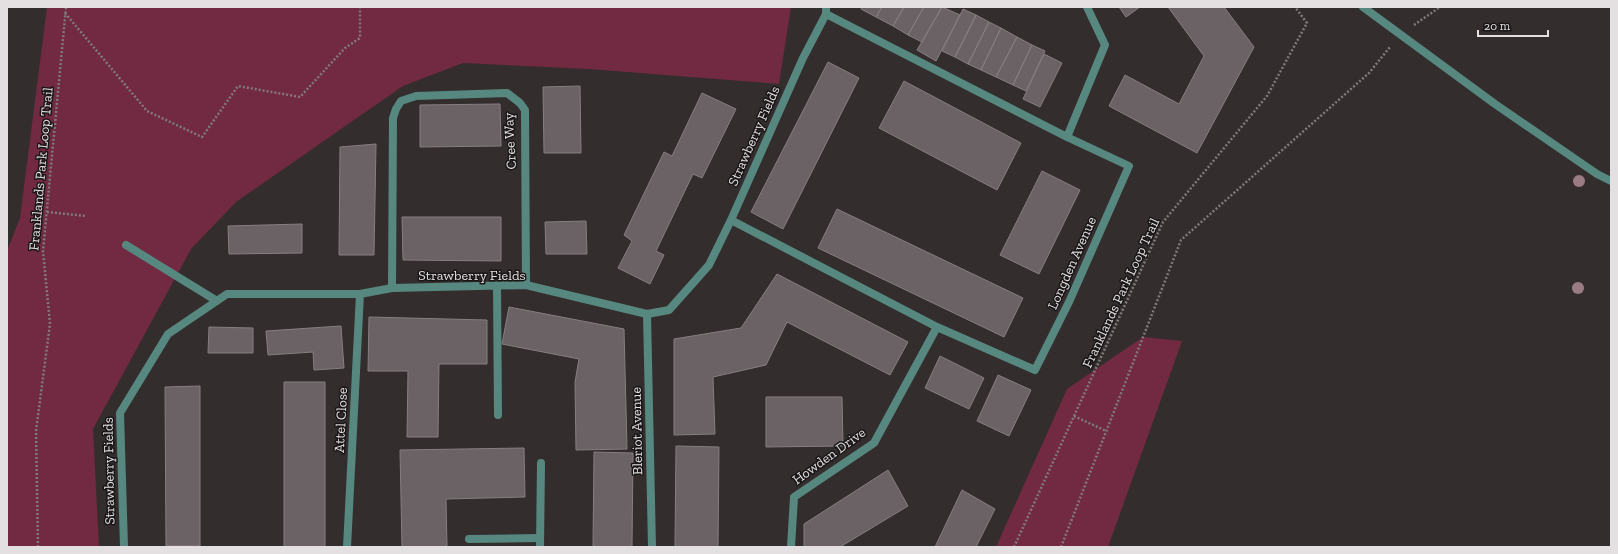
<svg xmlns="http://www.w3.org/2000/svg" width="1618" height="554" viewBox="0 0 1618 554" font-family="'Zilla Slab',serif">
<rect width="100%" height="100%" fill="#342d2e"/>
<path fill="#722942" d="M47,7h744l-12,77 -190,-15 -126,-6 -60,23 -167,116 -45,47 -98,180 6,118h-92v-296l13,-33z
M1143,337l39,4 -74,206h-112l71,-158z"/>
<path fill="#6a6264" stroke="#867e80" d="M862,7h20l-6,10 -15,-8z
M882,7h22l-11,19 -17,-9z
M904,7h20l-16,28 -15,-9z
M924,7h18l-20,35 -14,-7z
M942,7l18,8 -24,46 -19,-11z
M1119,7h21l-14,10z
M1168,7h56l30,40 -57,106 -88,-47 16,-31 54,29 25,-48z
M963,9l13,6 -21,42 -13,-6z
M976,15l13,7 -21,42 -13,-7z
M989,22l12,6 -20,42 -13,-6z
M1001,28l16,9 -21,40 -15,-7z
M1017,37l15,8 -19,40 -17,-8z
M1032,45l13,6 -19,40 -13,-6z
M1044,54l18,9 -22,44 -17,-8z
M828,62l31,16 -76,151 -32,-17z
M904,81l117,62 -24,47 -118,-62z
M580,86l1,67h-37l-1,-66z
M702,93l34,16 -34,69 -9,-4 -37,77 8,4 -14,29 -32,-16 14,-27 -8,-6 40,-83 8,4z
M500,104l1,42 -81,1v-42z
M376,144l-2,111h-35l1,-108z
M1042,171l38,19 -41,84 -39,-19z
M837,209l186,89 -19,39 -186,-89z
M402,217h99v44l-98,-1z
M586,221l1,33h-41l-1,-32z
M302,224v29l-73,1 -1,-28z
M777,274l131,68 -18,33 -103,-53 -21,43 -53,12 2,57 -41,1v-96l67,-11z
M509,307l115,22 3,120 -51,1 -1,-68 4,-23 -77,-15z
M369,317l118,3v44h-48l-1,73h-31l1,-66h-40z
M341,326l3,42 -30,2 -1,-18 -45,3 -2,-24z
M209,327l44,1v25h-45z
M940,356l44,22 -15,31 -44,-21z
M998,375l33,15 -22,46 -32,-15z
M284,382h41v165h-41z
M200,386v160h-34l-1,-159z
M766,397h76l1,49 -77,1z
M676,446l43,1 -1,100h-43z
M524,448l1,49 -79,2 1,48h-45l-2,-97z
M594,452l39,1 -1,94h-39z
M888,470l20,36 -68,41h-36v-23z
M962,490l33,19 -19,38h-41z"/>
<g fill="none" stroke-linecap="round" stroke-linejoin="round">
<path stroke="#807a7b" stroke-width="2.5" stroke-dasharray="2 2" stroke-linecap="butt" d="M65,13l82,98 55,26 36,-51 62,11 45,-49 15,-10v-31
M1414,25l26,-18
M47,212l39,4
M1074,416l32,15
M38,547l-2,-116 14,-107 -7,-73 23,-244
M1014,547l149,-325 104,-126 40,-73 -12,-16
M1061,547l120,-307 188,-167 21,-26"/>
<path stroke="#56887f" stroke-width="8" d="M1363,7l132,97 102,70 14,7
M469,539l71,-1"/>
<path stroke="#56887f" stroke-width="8" d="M647,314l5,233"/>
<path stroke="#56887f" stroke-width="8" d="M1067,137l38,-92 -18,-38
M731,220l206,107 98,43 34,-68 60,-136 -62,-29 -241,-123
M126,245l91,56
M497,286l1,129
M392,288l1,-170 3,-9 5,-8 15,-5 91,-3 13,10 5,7 1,175
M124,547l-4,-134 48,-79 59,-40h133l32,-6 134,-3 121,29 22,-4 40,-45 22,-45 72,-162 23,-44v-7
M347,547l13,-253
M540,547l1,-84
M791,547l3,-50 80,-54 63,-116"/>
</g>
<g fill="#9c7c84">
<circle cx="1579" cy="181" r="6"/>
<circle cx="1578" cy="288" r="6"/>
</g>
<g text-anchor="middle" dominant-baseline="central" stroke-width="3" stroke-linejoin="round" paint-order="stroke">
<g font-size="14" fill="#e4dfe0" stroke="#191617">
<text transform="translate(754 136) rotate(-66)">Strawberry Fields</text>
<text transform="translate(510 141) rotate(-93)">Cree Way</text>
<text transform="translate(41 169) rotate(-85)">Franklands Park Loop Trail</text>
<text transform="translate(1072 263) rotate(-66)">Longden Avenue</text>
<text x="472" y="275">Strawberry Fields</text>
<text transform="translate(1121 293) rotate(-65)">Franklands Park Loop Trail</text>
<text transform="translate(341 420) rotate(-87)">Attel Close</text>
<text transform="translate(637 431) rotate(-91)">Bleriot Avenue</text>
<text transform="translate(829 456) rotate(-36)">Howden Drive</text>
<text transform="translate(109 471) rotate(-91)">Strawberry Fields</text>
</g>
</g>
<rect width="1618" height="554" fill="none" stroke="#e4dfe0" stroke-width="16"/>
<path d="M1478 30v6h70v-6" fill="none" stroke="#e4dfe0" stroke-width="2"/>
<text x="1484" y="30" font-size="12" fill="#e4dfe0" stroke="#191617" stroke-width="3" paint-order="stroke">20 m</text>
</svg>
